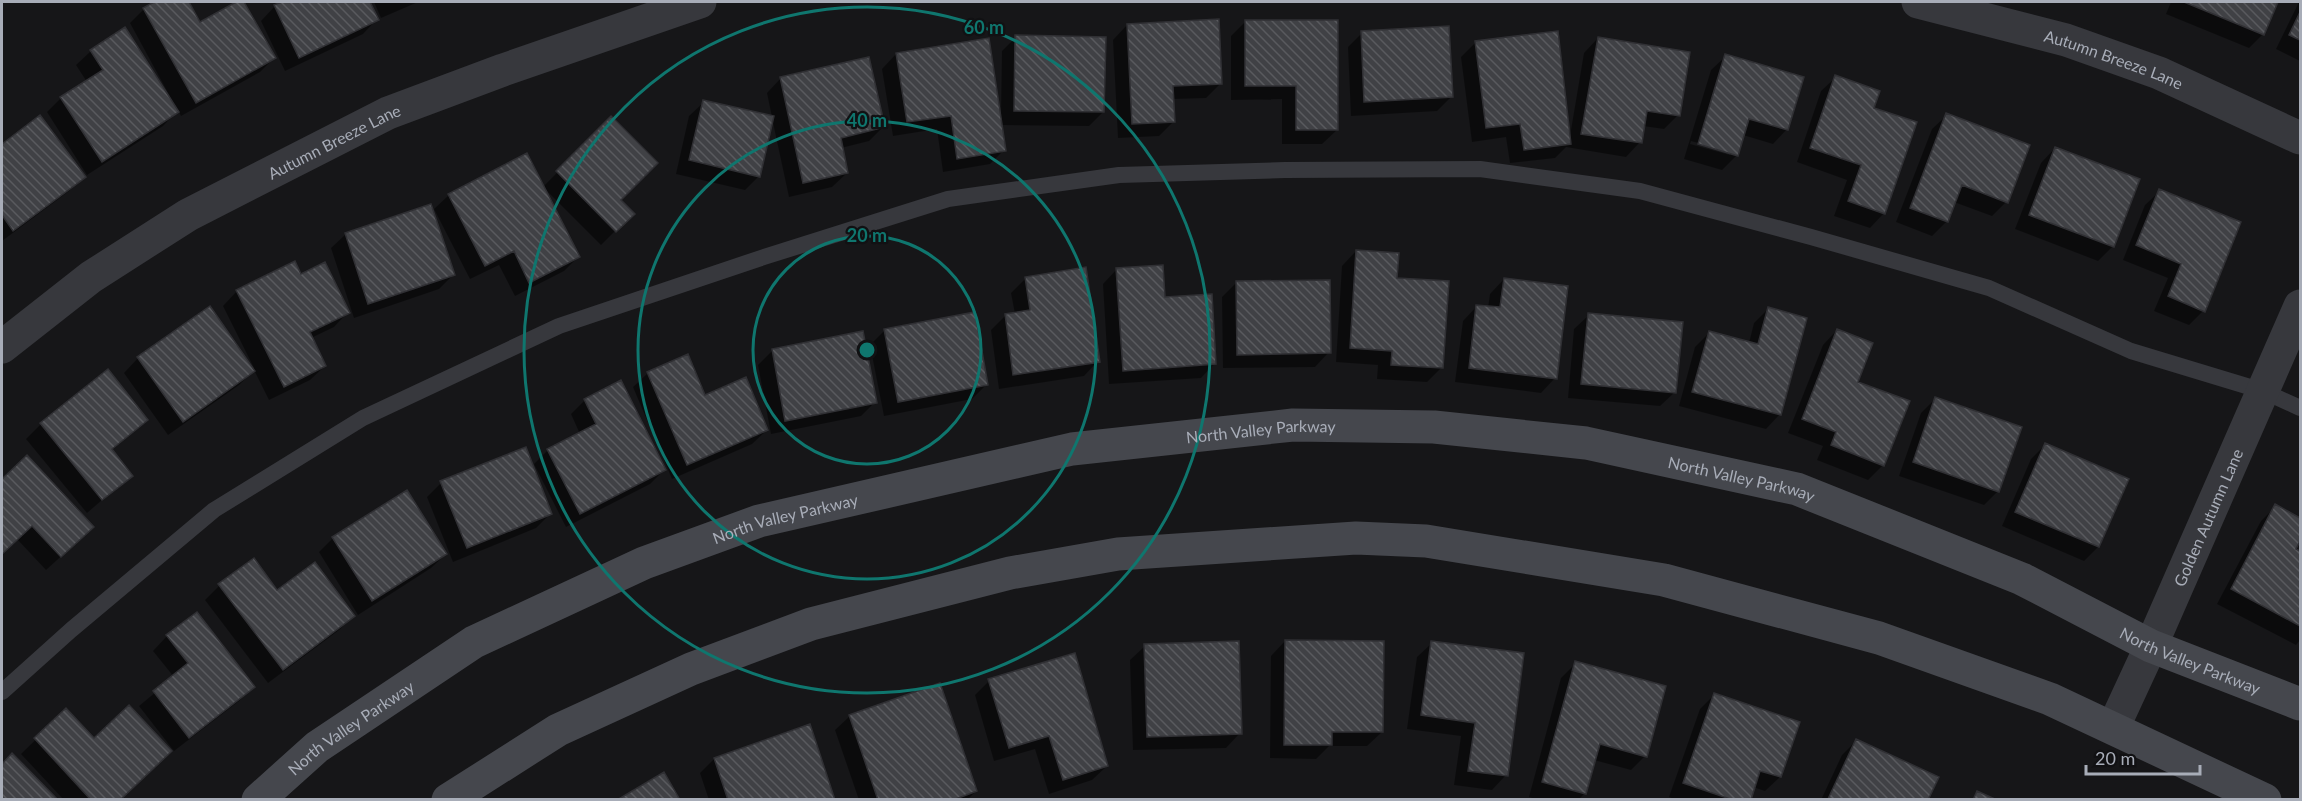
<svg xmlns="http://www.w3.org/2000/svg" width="2302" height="801" viewBox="0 0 2302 801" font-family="Lato,sans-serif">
<defs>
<pattern id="building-back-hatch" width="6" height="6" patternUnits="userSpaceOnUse" patternTransform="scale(1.5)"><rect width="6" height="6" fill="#404145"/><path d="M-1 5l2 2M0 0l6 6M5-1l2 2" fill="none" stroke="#595a5e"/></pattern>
</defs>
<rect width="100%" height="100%" fill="#161618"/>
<path fill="#0007" fill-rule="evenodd" d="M157,2h30l13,22 39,-22h3l32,56 -14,14 -79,44 -3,-6 -15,16 -76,49 -40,-63 14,-14 26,-16 -11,-17 15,-14 33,-21 47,73 2,-1 -43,-79 14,-14z
M285,2h83l9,17 -14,15 -78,37 -24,-50 14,-15z
M374,2h44l-37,16z
M2171,2h106l-14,32 -14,14 -83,-34z
M2299,2h1v59l-24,-12z
M1245,22l92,108 -15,14h-40v-45l-51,1v-64z
M1127,25l94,58 -15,15 -33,1 1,22 -15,15 -41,2 -5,-98z
M1362,33l89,64 -14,14 -86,5 -3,-69z
M1016,37l87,75 -14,14 -88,-1 3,25 -14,14 -47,8 -6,-43 -44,7 -11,-67 14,-15 105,60 1,-63z
M1598,38l80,77 -14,14 -21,-3 -3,16 -14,15 -60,-10 -11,11 -45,5 -4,-26 -34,5 -11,-85 14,-14 95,93 14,-83z
M1726,56l61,73 -14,15 -30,-9 -6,20 -15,15 -38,-11 27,-89zM1691,141l39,11v3l-40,-11z
M1836,77l36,32 12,104 -14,15 -36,-12 13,-36 -50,-18 24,-71z
M781,78l102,49 -14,14 -28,7 6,25 -15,14 -43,10 -17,-79 -13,58 -14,14 -69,-16 13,-58 15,-14 68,15 -5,-24z
M1947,115l59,87 -14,14 -38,-14 -7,19 -15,15 -36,-14 36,-93z
M40,117l44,59 -15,15 -67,50v-95z
M611,118l8,82 13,14 -31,31 -58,-58z
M2055,148l58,98 -15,15 -83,-32 26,-66z
M2160,191l43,120 -14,14 -35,-14 14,-33 -45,-18 22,-55z
M449,195l129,62 -14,14 -49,25 -16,-31 -29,14 -36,-70z
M346,234l107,41 -14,14 -85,29 -23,-70z
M1356,251l40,28 46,88 -15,15 -50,-3 1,-14 -42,-3 6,-96z
M1117,269l46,29 52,65 -14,15 -92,6 -6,-100z
M301,276l47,36 -14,15 -23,11 14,28 -15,14 -41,20 -15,-30 -15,15 -71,50 -44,-62 14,-15 114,11 2,-1 -31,-62 14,-15z
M1026,278l72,83 -14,15 -85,13 -8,-59 14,-14 10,-2 -4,-21z
M1504,279l51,99 -14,15 -86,-11 8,-61 14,-15 11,2 2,-14z
M1237,282l92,70 -14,15 -92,1 -1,-71z
M1768,309l12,105 -14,15 -87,-23 16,-59 14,-14 40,10 5,-20z
M1589,315l86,77 -15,14 -92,-8 6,-69z
M885,330l101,55 -14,14 -88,17 -14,-71z
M1837,330l46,135 -15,15 -51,-20 6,-14 -35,-13 35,-88z
M862,333l13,69 -14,14 -90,18 -13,-69 14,-14z
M107,371l39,48 -35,32 20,24 -44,38 -61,-74 15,-15z
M648,373l56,24 63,33 -15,14 -80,35 -39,-92z
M1935,399l63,92 -14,14 -85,-29 22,-63z
M585,400l80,69 -15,15 -84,43 -32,-63 14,-14 32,-16 -9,-20z
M2045,445l53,102 -14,14 -82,-35 29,-67z
M27,457l51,84 -32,29 -29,-31 -15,14v-72z
M441,483l109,31 -14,14 -83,34 -26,-65z
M2276,506l24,13v18l-6,12 6,4v87l-4,5 -79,-41 44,-83z
M333,538l113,16 -15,14 -73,47 -39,-63z
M253,560l24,32 76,24 -14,14 -71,53 -63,-83 14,-14z
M167,636l86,51 -14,14 -65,50 -35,-45 35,-29 -21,-26z
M1285,641l97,91 -15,14h-38l-13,13 -46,-1 1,-102z
M1432,643l74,132 -14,15 -38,-5 7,-49 -54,-7 10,-72z
M1145,646l95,87 -14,15 -93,2 -3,-90z
M1576,663l69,93 -14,14 -37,-10 -10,34 -6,6h-39l-10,-3 32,-119z
M989,681l118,85 -15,14 -43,14 -14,-45 -41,12 -19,-66z
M1714,695l84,28 -18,54 -15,14 -12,-4 -4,13h-72l-8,-3 31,-88z
M66,710l53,90h-55l-43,-46z
M850,716l126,75 -9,9h-108l-24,-70z
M1856,741l71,59h-106l21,-45z
M12,755l44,45h-54v-34z
M714,759l120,41h-125l-9,-27z"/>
<path fill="url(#building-back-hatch)" stroke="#303034" stroke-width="1.5" d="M154,2h35l11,20 36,-20h8l32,56 -80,45 -53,-95z
M282,2h88l9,18 -80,38 -25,-53z
M2184,2h94l-14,33z
M2300,12v28l-11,-5z
M1219,19l3,65 -49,2 2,36 -43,2 -5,-100z
M1245,20h93v110h-42v-44h-51z
M1449,26l4,71 -89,5 -3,-71z
M125,27l54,85 -77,50 -42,-65 43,-27 -13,-20z
M1558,31l13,113 -47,6 -4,-26 -34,4 -11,-87z
M1015,35l91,2 -2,75 -90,-1z
M1598,37l92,15 -10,64 -33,-5 -5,32 -61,-9z
M989,38l17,113 -49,8 -6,-43 -44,6 -11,-69z
M1725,54l79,23 -16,53 -39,-11 -11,37 -40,-12z
M869,57l16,70 -44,11 7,35 -45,10 -23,-106z
M1835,75l45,16 -6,17 43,14 -32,92 -37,-13 13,-36 -51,-17z
M703,100l71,16 -14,61 -71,-17z
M1946,113l84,32 -22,58 -46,-18 -14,37 -38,-14z
M40,115l46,62 -73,54 -11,-16v-71z
M611,116l47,47 -37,37 14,14 -19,18 -60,-61z
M2055,147l85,32 -26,68 -85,-32z
M527,153l53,104 -51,26 -15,-32 -29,15 -37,-72z
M2159,189l82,33 -36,90 -37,-16 13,-32 -45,-19z
M431,204l24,71 -87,29 -23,-71z
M1356,250l43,3 -2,25 52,3 -6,87 -52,-3 1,-14 -42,-3z
M295,261l6,13 24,-12 25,51 -40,19 16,34 -42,21 -48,-97z
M1163,265l2,32 47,-3 4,70 -93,7 -7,-103z
M1086,267l14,95 -87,13 -8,-61 25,-4 -5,-33z
M1504,278l64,8 -11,93 -88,-11 7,-63 24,2z
M1330,280l1,73 -94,2 -1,-74z
M210,306l45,65 -72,51 -46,-65z
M1768,307l39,11 -26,97 -89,-23 17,-61 49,13z
M975,312l13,73 -90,17 -14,-73z
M1588,313l95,9 -7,71 -95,-9z
M1837,329l36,14 -15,39 52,19 -26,65 -53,-21 5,-13 -34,-13z
M863,331l14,72 -92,18 -13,-72z
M688,354l17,41 41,-18 22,53 -81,35 -40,-93z
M108,369l40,51 -36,29 21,27 -31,24 -62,-77z
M621,380l45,90 -86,44 -33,-65 49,-25 -12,-25z
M1935,397l87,30 -23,65 -86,-30z
M2045,443l84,36 -30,68 -84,-35z
M526,447l26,67 -85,34 -27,-67z
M27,455l67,72 -33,30 -29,-31 -30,28v-75z
M407,490l40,64 -75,47 -40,-64z
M2275,504l25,14v23l-4,8 4,2v75l-69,-37z
M254,558l23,32 38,-28 40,54 -72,54 -65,-86z
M197,612l58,75 -66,51 -36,-47 35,-28 -22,-28z
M1285,640l99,1 -1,91h-51v13h-48z
M1239,641l3,93 -95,3 -3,-93z
M1431,641l93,12 -16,123 -40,-5 7,-48 -54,-8z
M1075,653l33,113 -45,14 -14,-44 -40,12 -21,-69z
M1575,661l91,25 -19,71 -47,-13 -14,50 -44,-12z
M940,683l37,108 -24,9h-75l-29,-85z
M1714,693l86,29 -19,55 -21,-6 -9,29h-18l-50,-17z
M129,705l43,46 -52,49h-29l-57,-62 32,-30 28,30z
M810,724l25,76h-107l-14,-42z
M1856,739l83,38 -11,23 -100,-1z
M12,753l46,47 -56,-1v-35z
M664,772l16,28h-63z
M1977,791l20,9h-24z"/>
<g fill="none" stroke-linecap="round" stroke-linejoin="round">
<path stroke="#37383d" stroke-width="16" d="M2,692l69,-62 143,-120 149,-92 196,-92 205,-69 184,-58 171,-24 166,-5 195,-1 160,22 171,46 178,51 142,63 132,40 37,17"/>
<g stroke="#37383d" stroke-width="33">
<path id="s1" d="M1918,2l148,38 93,33 141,65"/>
<path id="s2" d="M2,347l89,-70 97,-62 200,-102 115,-43 197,-68"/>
<path id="s3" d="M2113,728l38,-82 149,-340"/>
</g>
<g stroke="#45474d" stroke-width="33">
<path id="s4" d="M258,800l59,-53 157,-105 170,-79 115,-42 313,-72 221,-24 141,2 152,16 211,46 225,90 129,67 149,58"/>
<path d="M448,800l110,-70 133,-61 120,-45 199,-51 108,-19 238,-16 70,3 238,39 215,58 171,61 215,101"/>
</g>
</g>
<g fill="none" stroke="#0f766e" stroke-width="3">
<circle cx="867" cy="350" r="114"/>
<circle cx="867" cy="350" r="229"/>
<circle cx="867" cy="350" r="343"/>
</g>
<g text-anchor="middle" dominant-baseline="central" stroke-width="4.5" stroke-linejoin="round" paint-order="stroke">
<g font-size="16" fill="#a8adb8" stroke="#111113">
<text stroke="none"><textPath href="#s1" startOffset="204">Autumn Breeze Lane</textPath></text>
<text stroke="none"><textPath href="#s2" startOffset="392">Autumn Breeze Lane</textPath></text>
<text stroke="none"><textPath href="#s4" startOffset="1089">North Valley Parkway</textPath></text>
<text stroke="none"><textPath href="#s4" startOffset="1575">North Valley Parkway</textPath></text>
<text stroke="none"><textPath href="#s3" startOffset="231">Golden Autumn Lane</textPath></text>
<text stroke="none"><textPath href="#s4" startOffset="604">North Valley Parkway</textPath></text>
<text stroke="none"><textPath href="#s4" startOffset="2061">North Valley Parkway</textPath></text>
<text stroke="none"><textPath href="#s4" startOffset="118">North Valley Parkway</textPath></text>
</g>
</g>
<circle cx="867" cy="350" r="9" fill="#0f766e" stroke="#111113" stroke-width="3"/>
<g font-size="18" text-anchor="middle" font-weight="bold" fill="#0f766e" stroke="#111113" stroke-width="4.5" stroke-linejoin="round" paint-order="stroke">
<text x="984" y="34">60 m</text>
<text x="867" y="127">40 m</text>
<text x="867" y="242">20 m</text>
</g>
<rect width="2302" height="801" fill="none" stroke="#a8adb8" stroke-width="6"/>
<path d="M2086 765v9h114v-9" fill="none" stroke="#a8adb8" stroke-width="3"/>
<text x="2095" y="765" font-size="18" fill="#a8adb8" stroke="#111113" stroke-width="4.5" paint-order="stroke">20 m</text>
</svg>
